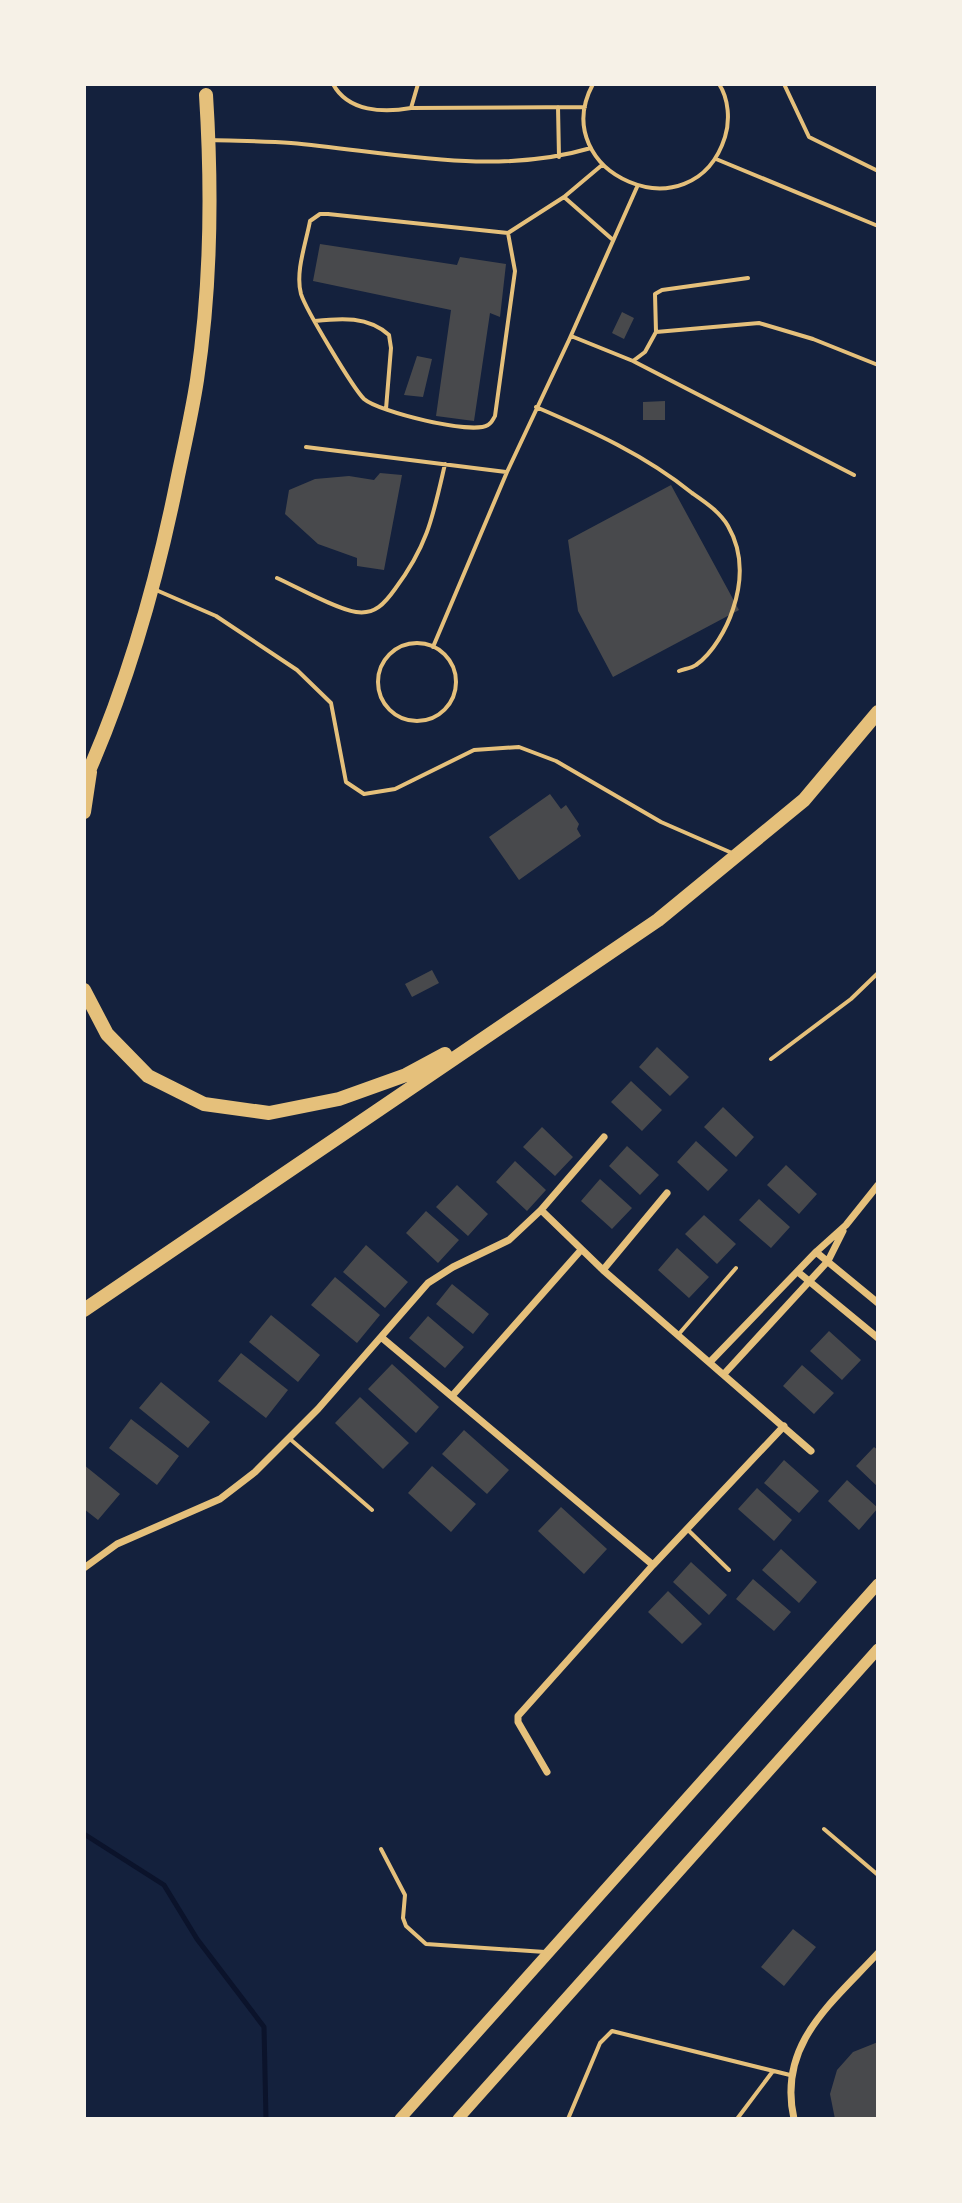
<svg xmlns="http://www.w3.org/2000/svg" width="962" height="2203" viewBox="0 0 962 2203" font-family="Ubuntu,sans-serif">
<rect width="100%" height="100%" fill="#14213d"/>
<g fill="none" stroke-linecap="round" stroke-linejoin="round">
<path stroke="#0b132b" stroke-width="5" d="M84,1834l80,51 33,54 67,88 2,92"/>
</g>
<path fill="#48494c" d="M320,244l137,21 3,-8 46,7 -6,53 -10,-4 -16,108 -38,-5 15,-106 -138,-29z
M622,312l12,6 -10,21 -12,-6z
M417,356l15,3 -9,38 -19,-2z
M665,401v19h-22v-18z
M380,473l22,2 -18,95 -27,-4v-8l-39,-14 -33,-30 4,-24 26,-11 34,-3 25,4z
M671,485l68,125 -126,67 -35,-66 -10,-71z
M550,794l11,15 5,-4 13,19 -2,5 4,7 -62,44 -30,-43z
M432,970l7,13 -27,14 -7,-13z
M657,1047l32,30 -19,19 -31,-29z
M631,1081l31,29 -20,21 -31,-29z
M723,1107l31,30 -18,20 -32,-30z
M542,1127l31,30 -18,19 -32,-29z
M696,1141l32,29 -20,21 -31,-29z
M627,1146l32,29 -19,20 -31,-29z
M515,1161l31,29 -19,21 -31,-29z
M786,1165l31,29 -18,20 -32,-29z
M600,1179l32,29 -20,21 -31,-28z
M457,1185l31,29 -20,22 -32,-29z
M759,1199l31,28 -19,21 -32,-28z
M426,1211l33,29 -21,23 -32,-30z
M704,1215l32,29 -19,20 -32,-30z
M366,1245l42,37 -23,26 -42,-36z
M677,1248l32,29 -20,21 -31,-28z
M335,1277l45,38 -23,28 -46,-38z
M452,1284l37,30 -16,20 -37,-30z
M271,1315l49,40 -22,27 -49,-40z
M428,1316l36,31 -19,21 -36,-30z
M829,1331l32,29 -19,20 -32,-29z
M241,1353l47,37 -22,28 -48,-37z
M392,1364l47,43 -23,26 -48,-44z
M802,1365l32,28 -20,21 -31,-28z
M161,1382l49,40 -22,26 -49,-40z
M360,1397l49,46 -26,26 -48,-46z
M131,1419l48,37 -22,29 -48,-37z
M464,1430l45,40 -22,24 -45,-40z
M874,1447l4,3v37l-22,-21z
M784,1460l35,31 -20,22 -35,-30z
M84,1465l36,29 -22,26 -14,-11z
M432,1466l44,38 -25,28 -43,-39z
M847,1480l31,28 -19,22 -31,-29z
M757,1488l35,32 -18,21 -36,-32z
M561,1507l46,42 -23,25 -46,-43z
M781,1549l36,33 -18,21 -37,-33z
M691,1562l36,33 -18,20 -36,-33z
M753,1579l38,33 -17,19 -38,-32z
M668,1591l34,33 -20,20 -34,-32z
M793,1929l23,18 -32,39 -23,-19z
M878,2042v77h-43l-5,-25 7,-24 16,-18z"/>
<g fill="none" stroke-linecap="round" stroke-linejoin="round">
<path stroke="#e5c07b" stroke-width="4" d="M333,84c15,28 51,29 78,24l174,-1
M593,84c-48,89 100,154 132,53 5,-16 4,-38 -6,-53
M784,84l25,53 69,34
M558,107l1,50
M411,108l7,-24
M211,140c27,1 54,1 80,3 100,9 202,34 300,5
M716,159l162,67
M564,197l49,43
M508,233l-180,-19h-8l-10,7c-4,22 -15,51 -9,73 5,16 52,94 63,105 15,13 108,36 124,26 4,-2 5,-6 7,-9l20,-145 -7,-38 56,-36 38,-32
M315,321c26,-3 53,-5 74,14l2,13 -5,61
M656,332l-1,-38 7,-4 86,-12
M571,336l62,25 12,-9 11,-20 103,-9 54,16 65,26
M633,361l221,114
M536,407c56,24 109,48 156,86 13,9 28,19 36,33 15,26 14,56 5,83 -6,19 -20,44 -37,56 -4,3 -12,4 -17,6
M306,447l200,25
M277,578c20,9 59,31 79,34 19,3 29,-9 39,-23 33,-44 38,-73 50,-125
M156,590l60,26 81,54 34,33 15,79 18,12 31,-5 79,-39 45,-3 37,14 105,61 71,31
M378 682a39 39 0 1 1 78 0a39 39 0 1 1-78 0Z
M433,647l74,-175 62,-132 68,-153
M771,1059l80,-60 27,-26
M678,1335l58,-67
M290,1439l82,71
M687,1529l42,41
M824,1829l54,46
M381,1849l24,46 -2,23 3,8 20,18 119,8
M568,2119l32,-76 12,-12 178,44
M737,2119l36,-48"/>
<path stroke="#e5c07b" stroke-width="7" d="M541,1210l62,60 208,181
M816,1252l62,51
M603,1270l64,-77
M798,1272l80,66
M381,1337l272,228
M710,1362l106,-110 30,-27 32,-40
M724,1374l104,-113 15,-30
M452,1396l129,-146
M84,1568l33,-24 103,-45 35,-27 63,-63 110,-126 25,-16 56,-27 32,-30 63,-73
M547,1772l-29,-50v-6l135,-151 131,-139
M794,2119c-17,-75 38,-116 84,-166"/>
<path stroke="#e5c07b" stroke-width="11" d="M400,2119l478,-535
M458,2119l420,-470"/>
<path stroke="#e5c07b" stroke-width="14" d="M84,782c44,-98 72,-197 93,-301 7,-34 15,-68 20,-101 14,-93 15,-192 9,-285
M84,812l6,-40
M84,990l23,44 41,42 56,28 65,9 70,-14 67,-24 39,-21
M84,1310l574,-390 146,-120 74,-88"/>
</g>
<rect width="962" height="2203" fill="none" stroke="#f6f1e7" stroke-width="172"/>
</svg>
